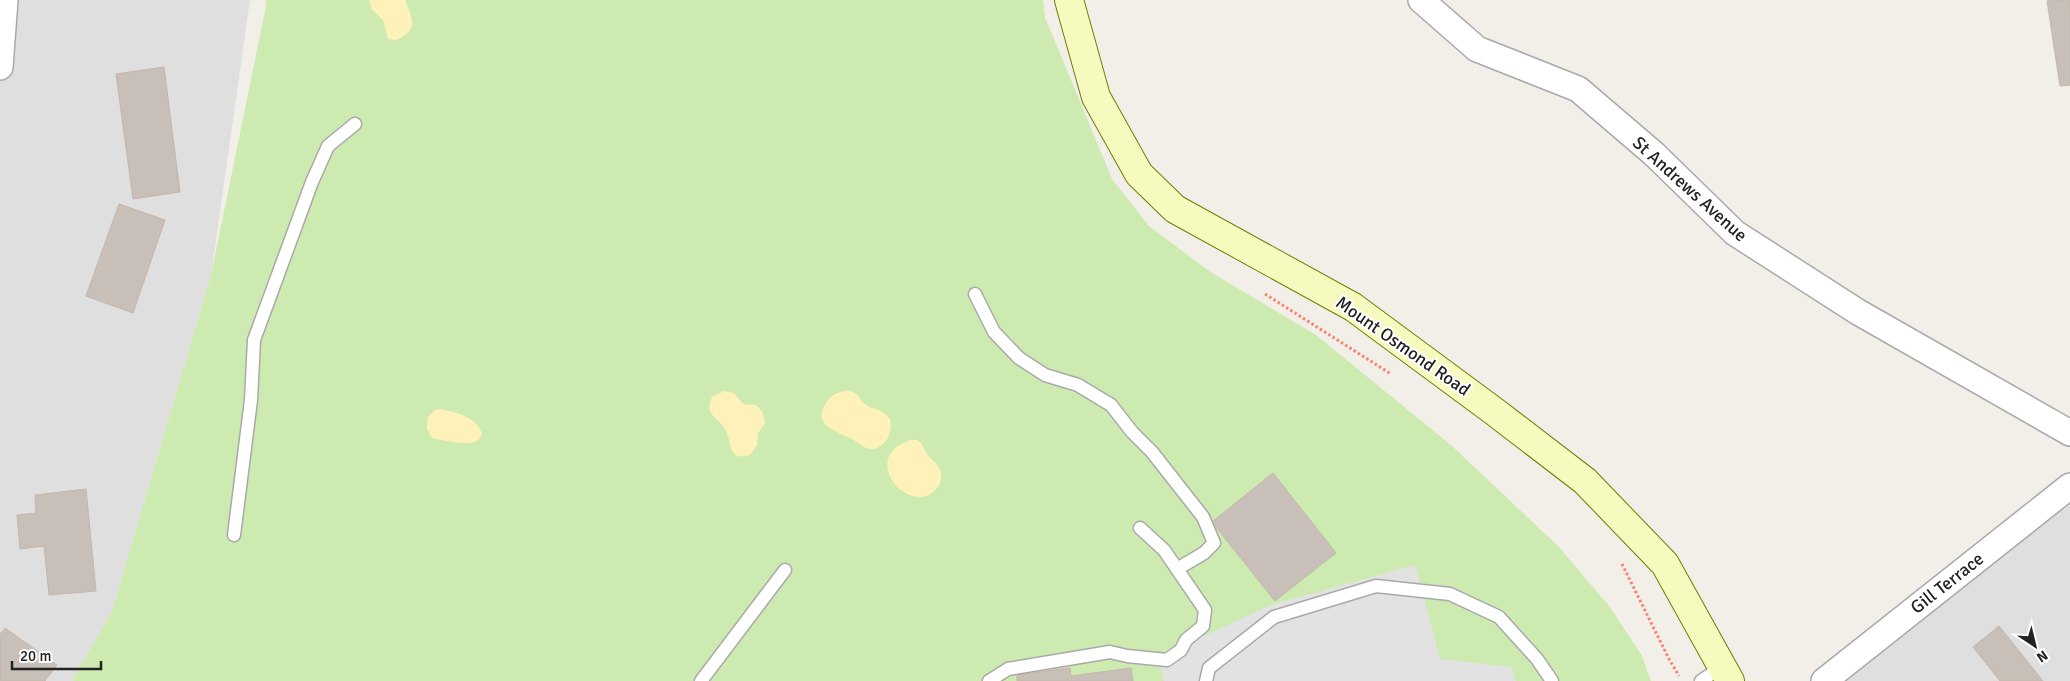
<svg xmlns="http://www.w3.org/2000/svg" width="2070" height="681" viewBox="0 0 2070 681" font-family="Signika,sans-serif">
<rect width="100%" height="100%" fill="#f2efe9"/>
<path fill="#e0dfdf" d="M0,0h250l-39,275 -99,336 -40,70h-72z
M2070,486v195h-246z"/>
<path fill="#cdebb0" d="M266,0h777l2,17 67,162 37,47 60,45 107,64 135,110 107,101 52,61 32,49 9,25h-1579l40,-70 99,-336 54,-264z"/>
<path fill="#fff1ba" d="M369,0h36c7,19 15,29 -9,40l-8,-1 -5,-19 -11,-11z
M724,391l10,2 9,11 13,1 6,6 3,12 -7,10 -1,12 -7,10c-24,7 -17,-14 -25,-26 -8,-14 -21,-12 -13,-32z
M849,391c12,3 8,7 16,13 8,7 15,2 25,15 3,12 -3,28 -17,30 -8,1 -15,-7 -21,-10 -14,-7 -41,-14 -26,-36 5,-9 13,-12 23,-12z
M440,409c16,3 36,8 42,24 -2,5 -3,8 -8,9 -7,3 -34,-2 -42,-4l-5,-9 1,-12 7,-7z
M910,440c3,0 6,-1 8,1 5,2 6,8 9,13 4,6 12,10 14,18 1,7 -1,14 -6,18 -25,27 -78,-31 -25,-50z"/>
<path fill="#e2e2e2" d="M1415,565l25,94 72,8 4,14h-352l-6,-24 113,-52z"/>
<path fill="#c7bfb8" stroke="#c4b6ab" d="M2054,0h16v85l-10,1 -13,-85z
M164,67l16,125 -47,7 -17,-125z
M119,204l46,16 -32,93 -47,-17z
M1273,473l63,80 -61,48 -63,-79z
M86,489l10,102 -47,4 -5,-49 -24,3 -3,-34 19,-2 -1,-18z
M1999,626l44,55h-43l-27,-34z
M5,628l52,37 -12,16h-45v-47z
M1070,668l1,8 60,-8 2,13h-116v-6z"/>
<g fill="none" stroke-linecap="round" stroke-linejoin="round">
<g stroke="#a9a9a9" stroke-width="15">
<path id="lane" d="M975,294l19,38 25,26 26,17 33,10 33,20 21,27 20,20 51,65 11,26 -10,10 -27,16
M234,535l17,-135 3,-60 58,-158 16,-36 27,-22
M701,681l84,-111
M989,681l19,-12 102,-17 17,4 40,4 14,-10 5,-10 17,-14 2,-16 -41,-60 -24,-22
M1206,681l3,-13 65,-51 102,-31 74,8 49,23 38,42 15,22
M1701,681l22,-15"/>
</g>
<g stroke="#a9a9a9" stroke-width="28">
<path id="street" d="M1421,0l56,49 101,40 76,65 81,79 123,79 212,121
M0,67l5,-67
M1824,681l246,-195"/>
</g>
<g stroke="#707d05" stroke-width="30">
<path id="secondary" d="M1069,0l27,97 43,77 36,35 178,98 142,105 90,69 80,83 65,117"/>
</g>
<path stroke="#fa8072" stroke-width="3" stroke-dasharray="2.5 2.5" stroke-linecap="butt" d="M1265,294l126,80
M1622,564l47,95 10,17"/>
<use href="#lane" stroke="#fff" stroke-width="12"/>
<use href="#street" stroke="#fff" stroke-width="25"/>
<use href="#secondary" stroke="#f7fabf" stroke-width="28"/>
</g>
<g text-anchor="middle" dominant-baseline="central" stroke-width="4" stroke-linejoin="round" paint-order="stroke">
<g font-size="18" fill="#222" stroke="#fff">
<text transform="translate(1690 189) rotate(42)">St Andrews Avenue</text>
<text transform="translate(1403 346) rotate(35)">Mount Osmond Road</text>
<text transform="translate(1947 583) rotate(-38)">Gill Terrace</text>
</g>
</g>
<g transform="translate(2035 646) rotate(145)" stroke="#ffffff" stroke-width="4" paint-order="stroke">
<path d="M0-4L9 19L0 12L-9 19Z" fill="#222222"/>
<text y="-8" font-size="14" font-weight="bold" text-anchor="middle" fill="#222222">N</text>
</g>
<path d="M12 661v8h89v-8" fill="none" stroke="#222222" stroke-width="2.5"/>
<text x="20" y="661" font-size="15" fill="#222222" stroke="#ffffff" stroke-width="4" paint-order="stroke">20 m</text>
</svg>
